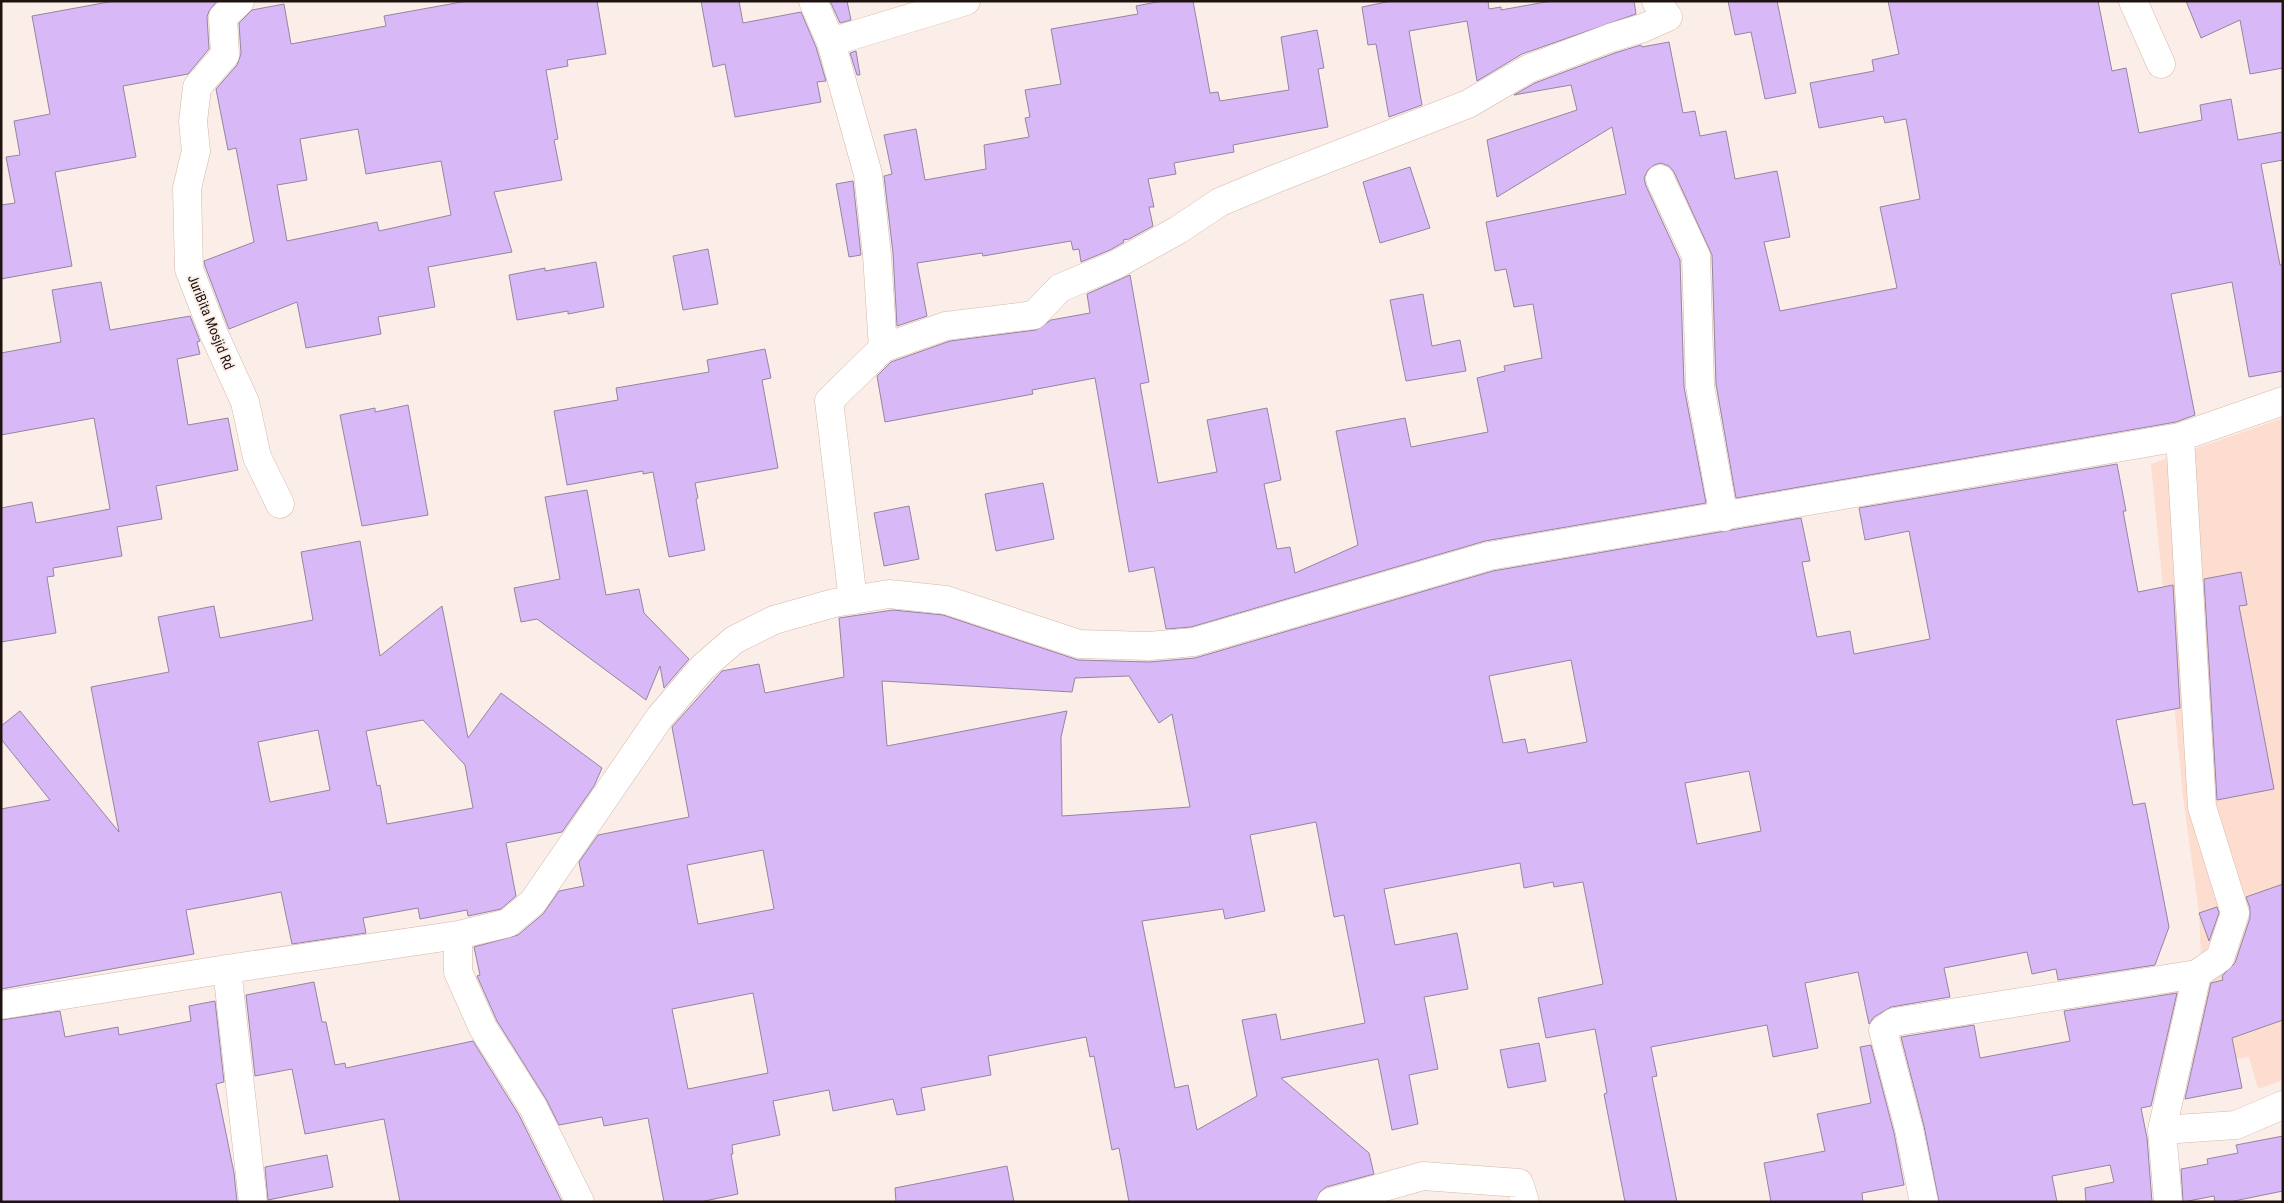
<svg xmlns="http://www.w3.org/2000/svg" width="2284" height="1203" viewBox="0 0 2284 1203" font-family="'Roboto Condensed',sans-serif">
<rect width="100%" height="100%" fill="#fbeee8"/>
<path fill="#fdddcf" d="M2283,418v662l-25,9 -9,-32 -88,12 -2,-78 42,-35 -2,-43 -16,-116 -32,-333z"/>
<path fill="#d9b8f8" stroke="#9386a0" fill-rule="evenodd" d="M114,1h103l-8,10 -2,6 2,32 -21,25 -65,12 13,71 -81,15 17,94 -71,13v-74l14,-2 -9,-46 14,-2 -6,-34 36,-7 -18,-98z
M467,1h130l9,53 -39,6 1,6 -22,4 12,69 -4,1 8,40 -68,12 18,60 -84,15 7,40 -57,10 3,17 -75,14 -9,-46 -68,27 -24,-63 -1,-5 50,-19 -18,-94 -8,2 -12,-61 21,-24 4,-11 -2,-31 13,-13 32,-6 7,40 95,-18 -2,-10zM358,129l8,45 75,-13 10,54 -72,16 -2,-9 -90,19 -10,-56 30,-5 -7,-41z
M701,1h38l4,22 58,-11 15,35 10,34 -9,1 4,20 -86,15 -10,-53 -12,3z
M830,1h17l4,19 -11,3z
M1162,1h31l17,92 8,-1 2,9 69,-11 -8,-53 36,-7 7,38 -6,1 10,58 -95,18 1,7 -60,11 2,11 -28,5 6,28h-5l4,19 -24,13 -6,1 1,2 -14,8 -29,12 -2,-13 -6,1 -2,-9 -88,15 -1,-3 -65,10 10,53 -30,10 -4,-73 -9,-77 8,-2 -8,-39 32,-6 9,51 61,-11 -2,-24 45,-8 -4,-19 5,-1 -5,-27 36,-6 -10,-55 87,-15 -2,-8z
M1391,1h97l1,8 12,-2v3l50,-9h83l2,13 -114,40 -45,27 -10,-60 -58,10 13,74 -33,12 -13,-73 -8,1 -6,-38z
M1728,1h49l19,92 -31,6 -14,-67 -16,3z
M1888,1h210l14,70 14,-3 13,65 63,-13 -2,-15 31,-6 7,41 45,-8v28l-22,4 19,101h3v106l-34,6 -17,-95 -61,12 24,121 -19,7 -440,76 -20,-114 -4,-129 -38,-83 -5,-6 -8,-3 -7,2 -6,5 -4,8 2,8 34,74 4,127 22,116 -221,38 -294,86 -25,2 -12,-62 -25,5 -34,-194 -63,12 1,4 -148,28 -8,-46 14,-14 59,-21 86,-11 15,-10 39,-7 -3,-19 43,-19 19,107 -9,2 18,99 59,-11 -10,-52 60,-12 14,72 -17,4 13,65 13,-2 5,26 63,-28 -22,-114 69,-13 6,29 77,-15 -11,-54 28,-7 -1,-5 38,-8 -9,-54 -19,3 -8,-38 -11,2 -9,-49 140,-28 -14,-67 -115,70 -10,-57 90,-30 -6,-25 -57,10 21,-12 80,-30 26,-8 1,2 27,-5 14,71 12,-2 5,25 26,-5 9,48 42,-8 13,66 -26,5 16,69 117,-23 -17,-81 40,-8 -14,-80 -21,4 -2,-7 -64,12 -9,-45 64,-12 -2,-11 27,-6z
M2186,1h97v67l-33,6 -10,-54 -39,18z
M856,51l4,24h-3l-7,-22z
M1410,167l20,61 -50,15 -17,-61z
M853,181l8,74 -12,2 -13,-73z
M708,249l10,55 -35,6 -10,-54z
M596,262l8,45 -36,7v-3l-51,9 -8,-45 36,-7v3z
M101,282l9,48 80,-14 10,25 -3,1 3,12 -23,5 11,66 40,-7 10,52 -82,16 6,33 -45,8 5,29 -69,12 1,8 -7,1 9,56 -55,9v-134l31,-6 4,21 74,-14 -16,-91 -93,17v-82l60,-11 -9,-52z
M1423,294l9,52 28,-6 6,31 -60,10 -16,-81z
M765,349l6,29 -9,2 16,88 -83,15 3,15 -2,1 9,51 -36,7 -16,-85 -10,2v-3l-76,14 -13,-74 64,-11 -2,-12 93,-16 -2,-12z
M408,405l20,110 -66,11 -22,-111 35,-7v4z
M2117,464l9,47h-3l15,81 35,-7 7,123 -64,12 17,85 12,-2 24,124 -14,38 -97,15 -2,-11 -24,5 -5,-22 -83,16 6,29 -59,10 -17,10 -5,7 -11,-52 -53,11 13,65 -45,9 -6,-32 -116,22 6,29 -5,1 25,125h-52l-21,-108 3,-1 -12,-64 -49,9 -8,-40 65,-14 -20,-102 -29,5 -1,-5 -29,6 -4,-25 -136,26 11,56 62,-12 11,56 -44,8 14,72 -29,6 9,49 -26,6 -14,-71 -97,19 88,75 5,21 -48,13 -6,5 -4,10h-187l-10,-54 -7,2 -18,-94 -4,1 -4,-20 -98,19 3,19 -70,13 4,22 -28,5 -4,-16 -60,12 -4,-21 -56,11 7,34 -48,10 1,9h-2l7,40 -38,8h-36l-16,-84 -44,8 -2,-9 -43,8 -13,-26 -49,-78 -20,-45 3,-1 -6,-28 44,-12 25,-21 16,-23 25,-5 -5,-24 19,-27 91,-18 -17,-90 50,-56 37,-7 6,29 79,-16 -5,-59 54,-8 50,5 135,45 71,2 46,-4 298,-87 308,-53 9,43 -8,1 15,75 33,-6 4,23 76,-15 -21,-108 -44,9 -6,-32zM1571,660l16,82 -59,11 -3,-14 -22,4 -14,-67zM1129,676l30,47 13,-9 18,93 -128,9 -1,-79 6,-26 -180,35 -5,-65 190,11 3,-14zM1749,771l12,60 -64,13 -12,-61zM1316,822l18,95 10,-2 21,108 -84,17 -5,-26 -34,6 15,76 -60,34 -9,-45 -13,3 -33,-167 81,-12 2,10 40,-8 -15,-76zM763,850l11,59 -76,15 -11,-59zM753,993l15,80 -80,16 -16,-80z
M1043,483l11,56 -58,12 -11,-57z
M587,490l19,105 33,-6 5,24 45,46 -25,29 -4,-22 -14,34 -109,-81 -16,3 -7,-34 46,-9 -15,-82z
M909,506l10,53 -35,7 -10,-53z
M360,541l20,115 62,-50 26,132 33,-45 101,75 -8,18 -32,46 -56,11 10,53 -15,13 -33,7 -1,-6 -47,9 -2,-11 -55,10 3,15 -74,11 -11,-52 -41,8 -54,10 8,44 -193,35v-180l49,-9 -49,-61v-13l19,-15 99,121 -28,-145 78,-15 -11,-55 56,-11 6,32 93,-18 -12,-68zM423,720l42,45 8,43 -86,16 -7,-39 -3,1 -11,-55zM318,730l12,60 -60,12 -12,-60z
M2241,572l6,33 -8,1 35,183 -57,11 -13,-221z
M2283,884v136l-51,18 10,50 -57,11 26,-116 12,-3 -1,-4 13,-13 15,-45v-10l-4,-11z
M2217,907l2,6 -10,28 -10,-28z
M314,982l8,40h4l9,43 10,-2 1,5 127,-27 46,74 43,87h-162l-16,-83 -79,15 -13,-65 -37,7 -9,-81z
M2177,993l-26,113 -10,2 6,30 5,64h-66l-1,-14 29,-6 -4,-17 -58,11 5,26h-118l-15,-76 -23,-89 73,-12 6,33 90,-17 -6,-30z
M215,1001l9,81 -8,2 18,89 3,29h-236v-182l59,-9 5,26 53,-10 1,8 72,-14 -2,-15z
M1539,1043l7,38 -38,7 -8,-38z
M1871,1045l23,88 10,52 -42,8 1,9h-92l-7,-39 61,-12 -8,-37 54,-11 -11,-56z
M2283,1136v55l-54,11h-14l-1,-6 -31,6 -2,-33 27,-5 -1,-5 31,-6 -2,-8z
M327,1155l6,32 -65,13 -3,-33z
M1007,1166l7,36h-118l-1,-14z"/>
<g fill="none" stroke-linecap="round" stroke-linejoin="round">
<g stroke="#d6b7a9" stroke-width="29">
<path id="minor" d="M240,1l-17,16 2,38 -28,32 -4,35 3,29 -9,37 2,81 25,65 31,68 12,55 23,47
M813,1l18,41 135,-41
M2133,1l28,63
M831,42l37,132 9,81 6,93 63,-22 88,-11 26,-27 57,-24 61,-34 42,-28 55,-23 193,-75 60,-35 82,-31 33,-10 25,-11 -12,-16
M1660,179l36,77 4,130 24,131
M853,600l-24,-199 54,-53
M458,935v37l25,56 50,79 47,95
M227,969l26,233
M1,1005l226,-36 231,-34 50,-12 25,-21 127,-185 42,-49 32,-28 40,-20 60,-17 55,-9 57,6 133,44 70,2 45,-4 295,-86 691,-119 103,-36
M2162,1130l74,-5 47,-20
M1331,1202l92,-26 96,7 6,19
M1924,1202l-15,-73 -26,-99 11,-8 303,-48
M2168,1202l-6,-72 35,-156 23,-16 15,-45 -33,-106 -22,-370"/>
</g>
<use href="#minor" stroke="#fff" stroke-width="28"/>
</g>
<g text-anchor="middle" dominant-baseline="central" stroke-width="4" stroke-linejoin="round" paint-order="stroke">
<g font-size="14" fill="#1e130e" stroke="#fbeee8">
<text transform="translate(211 322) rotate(68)">JuriBita Mosjid Rd</text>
</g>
</g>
<rect width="2284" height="1203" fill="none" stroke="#1e130e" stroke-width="5"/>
</svg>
